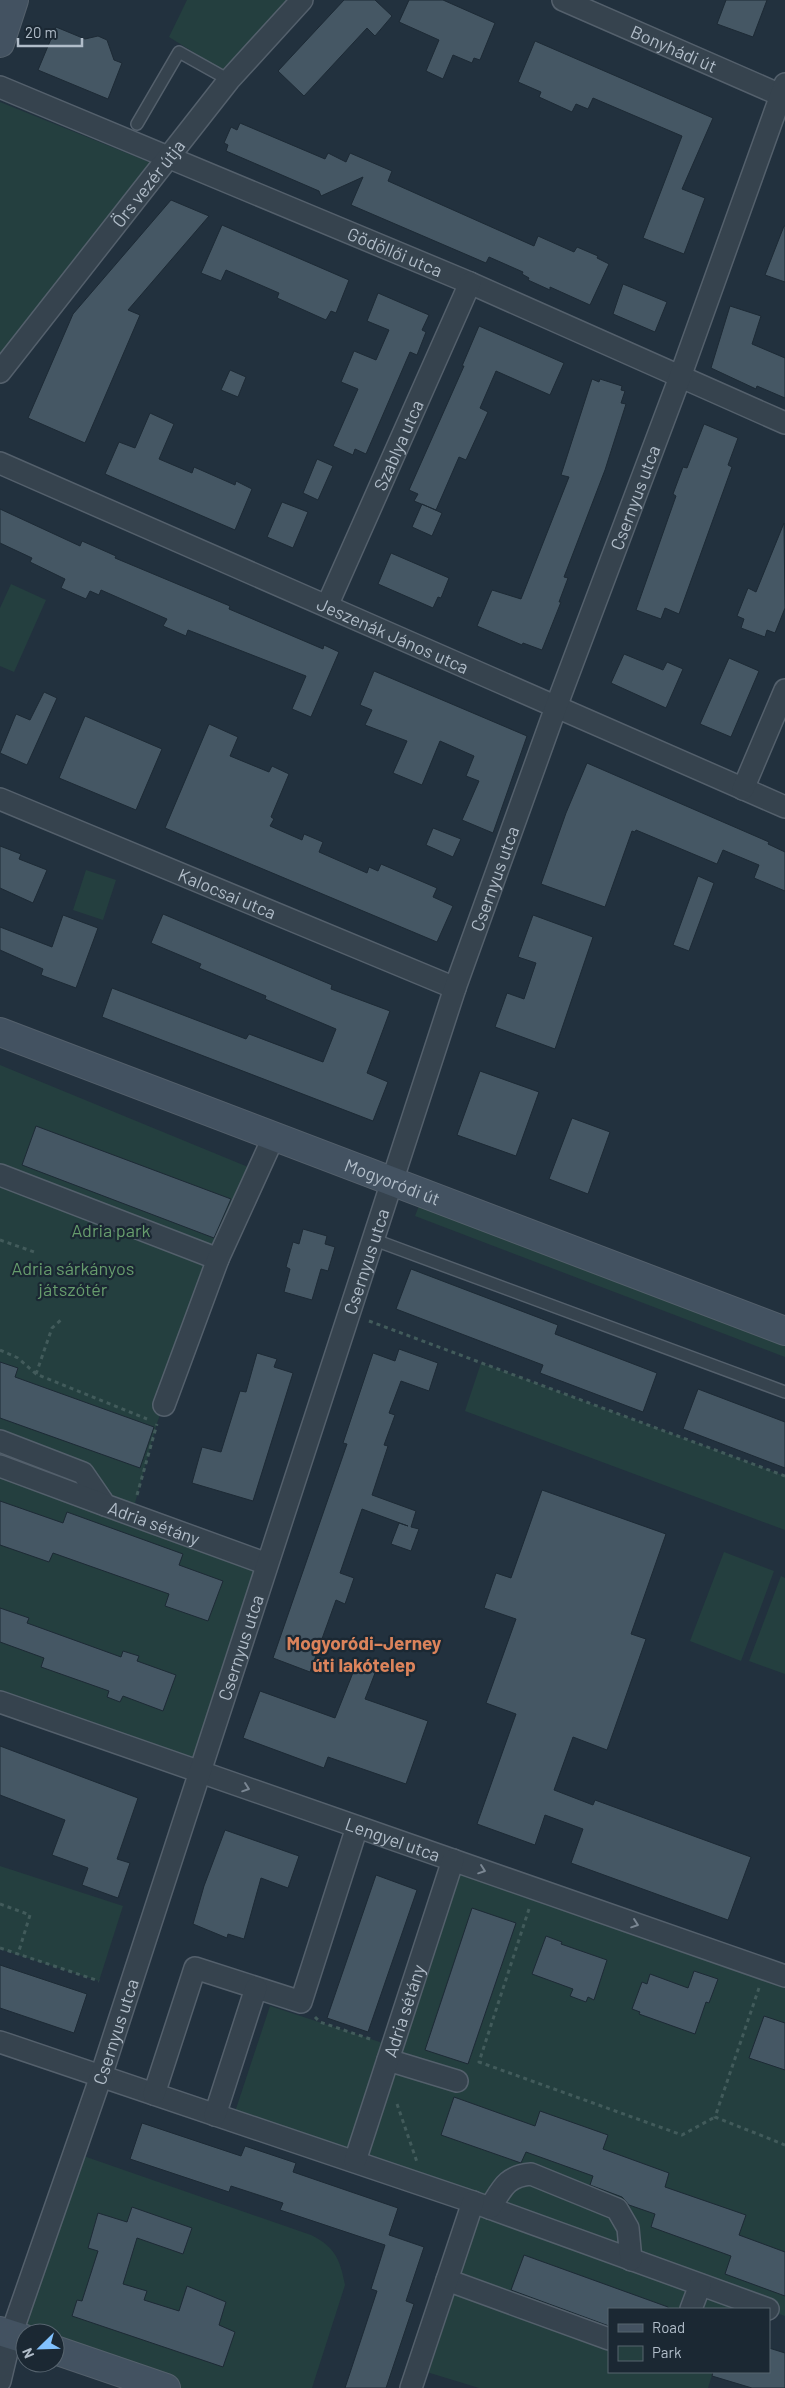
<svg xmlns="http://www.w3.org/2000/svg" width="785" height="2388" viewBox="0 0 785 2388" font-family="Barlow,sans-serif">
<rect width="100%" height="100%" fill="#22313e"/>
<path fill="#243f3f" d="M187,0h102l-67,70 -53,-33z
M0,102l154,62 -154,221z
M11,584l35,16 -32,72 -14,-6v-58z
M86,870l30,10 -13,40 -30,-10z
M0,1065l258,106 -40,88 -61,164 -25,91 135,50 -68,208 -199,-70z
M422,1198l363,139v20l-370,-141z
M481,1363l304,113v54l-320,-119z
M724,1552l50,19 -33,90 -51,-20z
M781,1576l4,2v96l-36,-13z
M453,1860l332,117v339l-49,-17 -3,10h-124v63h104l-5,16h-229l-62,-19 55,-165 -240,-83 38,-115 122,40z
M0,1866l123,40 -24,75 -99,-32z
M75,2153l236,82c24,12 29,24 34,50l-33,103h-146l-111,-38v-17l-44,2z"/>
<path fill="#455764" stroke="#1d2a35" d="M344,0h31l17,16 -17,20 -8,-8 -63,68 -26,-25z
M409,0h34l52,23 -15,37 -6,-2 -2,5 -19,-8 -10,24 -17,-8 13,-31 -40,-18z
M726,0h41l-14,37 -36,-13z
M56,27l29,12 13,-3 9,4 7,20 8,3 -14,36 -70,-29z
M535,41l178,77 -31,71 23,9 -21,56 -41,-16 39,-102 -89,-38 -5,11 -12,-5 -4,8 -33,-15 2,-5 -23,-10z
M240,123l85,36 3,-6 18,9 4,-9 42,18 -4,10 146,65 4,-10 36,16 3,-5 21,9 -1,2 12,6 -19,41 -40,-18v3l-22,-10 1,-2 -7,-4 1,-2 -34,-15 -3,6 -135,-58 12,-28 -42,19 -2,-5 -93,-40 2,-6 -4,-2 7,-16 6,3z
M171,200l38,16 -81,94 12,5 -55,128 -57,-25 45,-104z
M222,225l127,55 -13,33 -5,-2 -5,9 -49,-22 2,-5 -53,-23 -5,11 -20,-8z
M784,226h1v56l-20,-7z
M623,284l44,18 -12,30 -42,-18z
M378,293l51,22 -7,15 4,2 -9,23 -7,-3 -44,102 -11,-5 -2,6 -20,-9 25,-57 -17,-7 13,-31 22,9 13,-30 -22,-9z
M730,306l31,10 -9,28 33,14v40l-28,-12 -1,3 -45,-21z
M479,326l85,37 -14,32 -54,-24 -16,37 8,4 -22,48 -7,-3 -23,53 -22,-9 4,-7 -9,-4 55,-124h-2z
M230,370l16,7 -8,20 -17,-7z
M592,379l7,3 1,-3 22,7 -1,4 4,1 -4,12 5,1 -21,66 -41,107 4,1 -9,24h2l-19,48 -19,-7 -1,2 -45,-19 15,-36 29,9 48,-122 -8,-2z
M150,413l24,11 -15,35 33,14 2,-6 41,18 1,-4 16,8 -17,41 -130,-56 14,-32 16,6z
M704,424l34,14 -10,27 4,2 -53,147 -14,-6 -4,11 -25,-9 40,-114 -3,-2 10,-27 4,1z
M317,459l16,7 -15,34 -15,-7z
M282,502l26,10 -15,36 -26,-11z
M422,504l20,9 -10,23 -20,-9z
M0,509l80,37 2,-5 34,15 -1,2 115,48 -1,3 94,40 1,-4 15,7 -28,65 -19,-8 14,-33 -118,-46 -2,6 -23,-10 4,-7 -66,-29 -2,5 -9,-4 -4,8 -25,-11 4,-9 -35,-17 2,-4 -32,-15z
M784,523l1,85 -10,25 -8,-3 -2,7 -24,-9 3,-9 -7,-3 11,-28 8,4z
M391,553l58,25 -8,20 -3,-1 -5,11 -55,-24z
M624,654l39,16 4,-8 16,7 -17,39 -55,-25z
M729,658l30,13 -28,66 -31,-13z
M374,671l153,65 -34,97 -31,-13 17,-39 -13,-5 8,-20 -34,-15 -18,44 -29,-12 14,-32 -42,-16 7,-15 -12,-5z
M44,692l13,6 -30,67 -27,-12 16,-39 14,6z
M85,716l77,33 -26,61 -77,-32z
M209,724l29,13 -8,19 39,16 3,-6 17,8 -18,43 3,2 -4,7 32,14 2,-6 19,8 -4,10 48,21 2,-6 9,4 3,-7 56,24 -4,9 20,9 -16,36 -272,-114z
M587,763l182,79 -1,2 17,8v39l-31,-13 5,-13 -36,-15 -6,14 -81,-34 -1,2 -3,-1 -27,76 -64,-23 25,-71z
M433,828l28,11 -8,18 -27,-12z
M0,846l21,8 -2,5 28,11 -14,33 -33,-15z
M698,876l16,7 -25,68 -16,-6z
M163,914l169,71 -1,4 59,22 -23,62 21,9 -15,39 -271,-104 10,-29 134,51 3,-5 74,28 13,-33 -71,-30 1,-3 -67,-28 2,-4 -50,-21z
M63,915l35,13 -22,60 -35,-13 2,-6 -43,-19v-23l52,20z
M533,915l60,22 -38,112 -60,-22 12,-34 17,6 12,-36 -18,-6z
M480,1071l59,21 -23,64 -59,-21z
M572,1118l38,14 -22,62 -39,-15z
M36,1126l195,73 -17,39 -192,-73z
M303,1229l24,7 -2,8 10,3 -7,24 -7,-2 -9,31 -28,-8 6,-23 -4,-2 7,-25 6,2z
M411,1269l147,56 -3,9 102,39 -14,39 -103,-39 3,-8 -147,-56z
M399,1349l39,14 -9,28 -28,-10 -12,32 6,2 -11,30 4,1 -16,49 44,16 -5,16 8,2 -8,22 -20,-7 8,-21 9,3 -46,-17 -22,64 14,5 -9,26 -9,-4 -26,72 -37,-14 74,-214 -4,-1 30,-90 22,8z
M257,1353l20,6 -3,8 19,6 -40,128 -61,-18 10,-36 19,5 19,-61 6,1z
M0,1362l18,6 -3,9 139,50 -14,41 -140,-50z
M698,1389l87,33v46l-102,-39z
M542,1490l124,44 -35,100 15,5 -39,111 -34,-13 -19,53 39,15 2,-5 156,57 -23,63 -157,-57 12,-34 -38,-14 -10,30 -58,-21 39,-110 -30,-11 30,-84 -32,-11 12,-35 15,5z
M0,1501l63,22 4,-11 116,42 -4,11 44,16 -15,40 -43,-15 4,-12 -116,-41 -4,9 -49,-17z
M0,1608l29,10 -2,5 94,34 2,-6 16,5 -2,5 39,14 -13,36 -40,-15 -3,6 -13,-5 2,-6 -68,-24 3,-9 -44,-16z
M358,1660l19,8 -12,31 63,22 -22,63 -78,-27 -4,11 -81,-30 17,-47 75,27z
M0,1746l138,52 -21,61 13,4 -12,35 -36,-13 6,-17 -36,-13 13,-35 -65,-25z
M225,1830l74,26 -11,32 -27,-10 -17,61 -16,-5 -1,4 -34,-14 11,-38z
M376,1875l41,15 -49,142 -41,-14z
M472,1908l44,15 -48,141 -43,-14z
M546,1936l16,6 -1,2 46,16 -13,40 -6,-3 -2,5 -16,-6 3,-7 -41,-15z
M0,1965l87,29 -13,39 -74,-25z
M694,1971l24,8 -9,24 -3,-1 -11,32 -56,-20 1,-2 -8,-3 10,-27 5,2 3,-10 38,14z
M764,2016l21,7v47l-36,-12z
M454,2097l81,29 5,-15 68,24 -5,14 66,24 -4,14 81,28 -7,20 46,17v44l-60,-22 6,-18 -80,-29 4,-13 -26,-9 -7,-8 -32,-12 3,-9 -67,-24 -5,11 -80,-28z
M142,2123l99,33 4,-10 51,17 -3,9 105,36 -9,27 35,12 -18,54 8,3 -28,84h-41l32,-97 -6,-2 14,-44 -105,-35 3,-7 -52,-17 -2,6 -99,-33z
M132,2207l60,21 -9,26 -46,-16 -14,46 24,7 -3,9 35,11 8,-25 39,16 -7,23 16,7 -12,35 -151,-51 5,-16 5,1 16,-50 -10,-3 10,-35 29,9z
M524,2255l144,52v2h-59v17l-98,-36z
M769,2348l16,5v35h-33l-40,-12 1,-4h56z"/>
<g fill="none" stroke-linecap="round" stroke-linejoin="round">
<g stroke="#54606c" stroke-width="14">
<path id="lane" d="M137,124l42,-72 50,28
M372,1239l413,153"/>
</g>
<g stroke="#54606c" stroke-width="24">
<g id="street">
<path id="s1" d="M563,0l222,97"/>
<path id="s2" d="M0,87l470,196 315,140"/>
<path id="s3" d="M0,372l229,-292 73,-80"/>
<path id="s4" d="M0,463l785,344"/>
<path id="s5" d="M327,606l143,-323"/>
<path d="M743,789l42,-99"/>
<path id="s6" d="M0,799l455,189"/>
<path d="M0,1175l218,84"/>
<path d="M164,1405l54,-146 56,-123"/>
<path id="s7" d="M0,1441l83,32 22,32 162,59"/>
<path d="M0,1466l105,39"/>
<path id="s8" d="M0,1702l785,274"/>
<path d="M0,2042l473,160 295,107"/>
<path d="M388,2060l69,21"/>
<path d="M154,2094l41,-126 106,34 56,-175"/>
<path d="M215,2115l41,-127"/>
<path id="s9" d="M355,2161l98,-301"/>
<path d="M490,2208c12,-19 16,-32 41,-34l86,35 11,19 3,32"/>
<path d="M447,2280l162,59"/>
<path d="M691,2309l9,-24"/>
<path id="s10" d="M0,2381l11,-46 90,-259 354,-1088 101,-281 124,-330 105,-293"/>
<path d="M411,2388l62,-186"/>
</g>
</g>
<g stroke="#54606c" stroke-width="30">
<g id="secondary">
<path d="M0,43l14,-43"/>
<path id="s11" d="M0,1032l785,299"/>
<path d="M0,2331l25,8"/>
<path d="M55,2350l111,38"/>
</g>
</g>
<path stroke="#425b5b" stroke-width="3" stroke-dasharray="4 4" stroke-linecap="butt" d="M0,1240l37,13
M369,1321l416,155
M0,1350l18,8 18,16 111,45
M36,1374l16,-46 10,-9
M137,1495l20,-71
M0,1904l30,11 -12,39
M529,1909l-50,153 203,73 33,-18
M0,1948l99,33
M759,1988l-44,129 70,28
M315,2017l5,5 53,18
M397,2104l20,58"/>
<use href="#lane" stroke="#36434e" stroke-width="11"/>
<use href="#street" stroke="#36434e" stroke-width="21"/>
<use href="#secondary" stroke="#435261" stroke-width="28"/>
</g>
<defs><path id="oneway-chevron" d="M-2-3.5L2.5 0L-2 3.5" fill="none" stroke-width="1.6" stroke-linecap="round" stroke-linejoin="round" transform="scale(1.25)"/></defs>
<g stroke="#7a8692">
<use href="#oneway-chevron" transform="translate(246 1788) rotate(19)"/>
<use href="#oneway-chevron" transform="translate(482 1870) rotate(19)"/>
<use href="#oneway-chevron" transform="translate(635 1924) rotate(19)"/>
</g>
<g text-anchor="middle" dominant-baseline="central" stroke-width="4.5" stroke-linejoin="round" paint-order="stroke">
<g font-size="18" fill="#b1bdc9" stroke="#1b2833">
<text stroke="none"><textPath href="#s1" startOffset="121">Bonyhádi út</textPath></text>
<text stroke="none"><textPath href="#s3" startOffset="240">Örs vezér útja</textPath></text>
<text stroke="none"><textPath href="#s2" startOffset="428">Gödöllői utca</textPath></text>
<text stroke="none"><textPath href="#s5" startOffset="176">Szablya utca</textPath></text>
<text stroke="none"><textPath href="#s10" startOffset="1988">Csernyus utca</textPath></text>
<text stroke="none"><textPath href="#s4" startOffset="429">Jeszenák János utca</textPath></text>
<text stroke="none"><textPath href="#s10" startOffset="1582">Csernyus utca</textPath></text>
<text stroke="none"><textPath href="#s6" startOffset="246">Kalocsai utca</textPath></text>
<text stroke="none"><textPath href="#s11" startOffset="420">Mogyoródi út</textPath></text>
<text stroke="none"><textPath href="#s10" startOffset="1178">Csernyus utca</textPath></text>
<text stroke="none"><textPath href="#s7" startOffset="180">Adria sétány</textPath></text>
<text stroke="none"><textPath href="#s10" startOffset="772">Csernyus utca</textPath></text>
<text stroke="none"><textPath href="#s8" startOffset="416">Lengyel utca</textPath></text>
<text stroke="none"><textPath href="#s9" startOffset="158">Adria sétány</textPath></text>
<text stroke="none"><textPath href="#s10" startOffset="368">Csernyus utca</textPath></text>
</g>
<g font-size="18" fill="#679c6d" stroke="#1b2833">
<text x="111" y="1230">Adria park</text>
<text x="73" y="1268">Adria sárkányos<tspan x="73" dy="21">játszótér</tspan></text>
</g>
<g font-size="19" font-weight="bold" fill="#db835b" stroke="#1b2833">
<text x="364" y="1642">Mogyoródi–Jerney<tspan x="364" dy="22">úti lakótelep</tspan></text>
</g>
</g>
<rect x="608" y="2308" width="162" height="65" fill="#1b2833" stroke="#57646f"/>
<rect x="618" y="2324" width="25" height="8" fill="#435261" stroke="#57646f"/>
<text x="652" y="2333" font-size="15" fill="#b1bdc9">Road</text>
<rect x="618" y="2346" width="25" height="15" fill="#243f3f" stroke="#57646f"/>
<text x="652" y="2358" font-size="15" fill="#b1bdc9">Park</text>
<g transform="translate(40 2348) rotate(247)"><circle r="24" fill="#1b2833" stroke="#57646f"/>
<path d="M0-4L9 19L0 12L-9 19Z" fill="#81c1fe"/>
<text y="-8" font-size="14" font-weight="bold" text-anchor="middle" fill="#b1bdc9">N</text>
</g>
<path d="M18 38v8h64v-8" fill="none" stroke="#b1bdc9" stroke-width="2.5"/>
<text x="25" y="38" font-size="15" fill="#b1bdc9" stroke="#1b2833" stroke-width="4" paint-order="stroke">20 m</text>
</svg>
